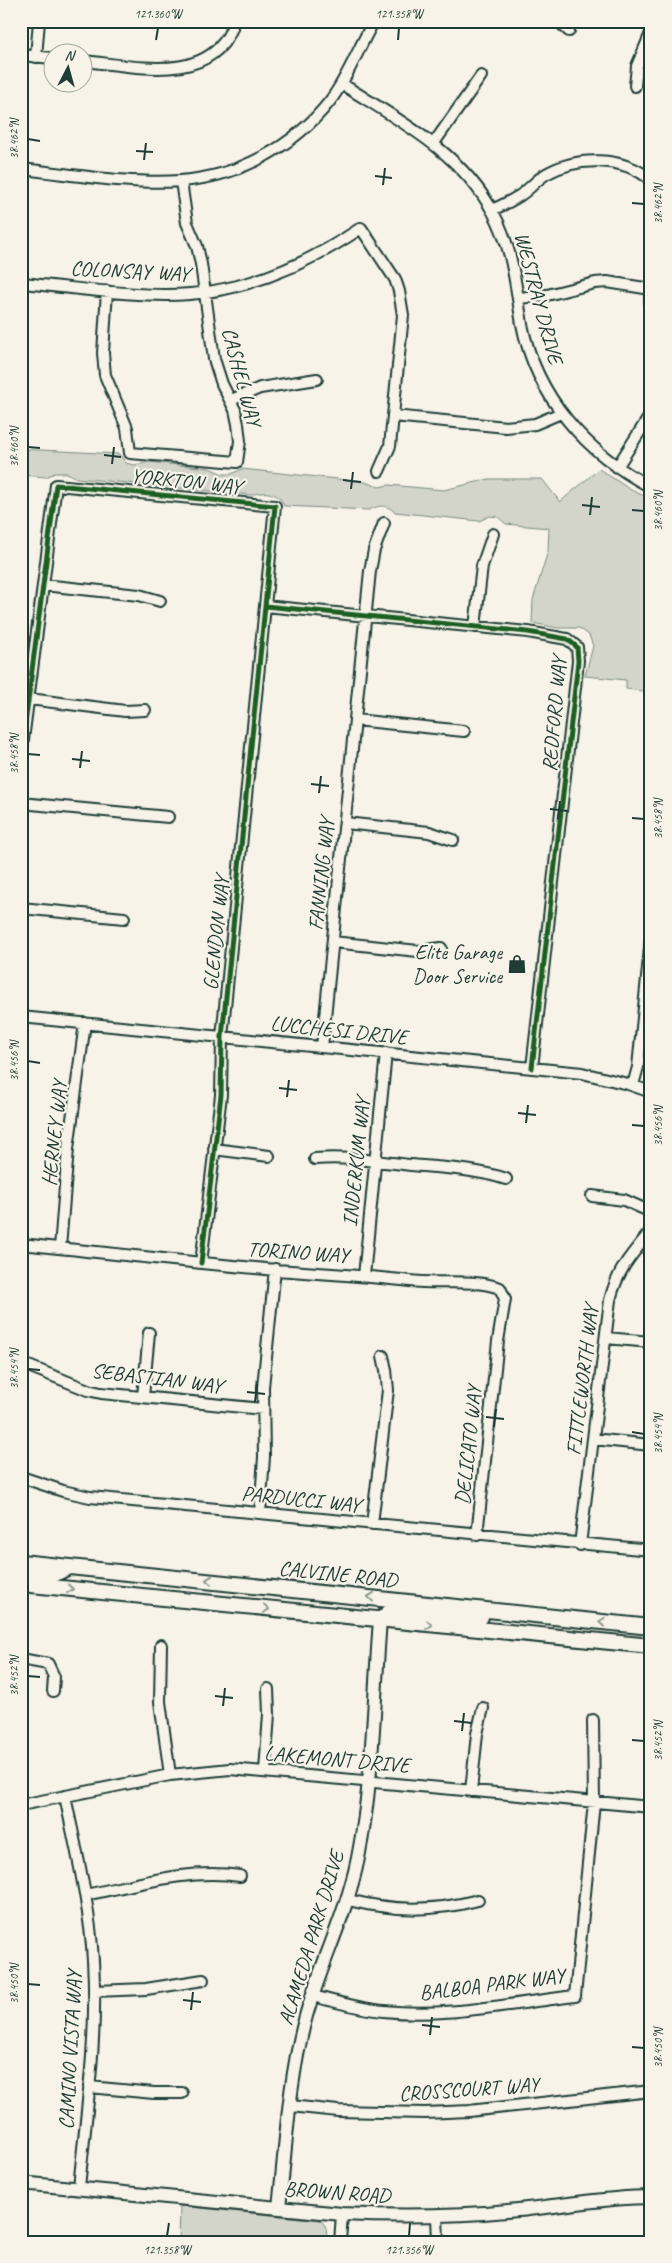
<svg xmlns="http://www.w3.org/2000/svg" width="672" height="2263" viewBox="0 0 672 2263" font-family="Caveat,sans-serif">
<rect width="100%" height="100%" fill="#f7f3e8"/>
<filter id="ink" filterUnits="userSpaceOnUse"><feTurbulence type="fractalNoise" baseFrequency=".02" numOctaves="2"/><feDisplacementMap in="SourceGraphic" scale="10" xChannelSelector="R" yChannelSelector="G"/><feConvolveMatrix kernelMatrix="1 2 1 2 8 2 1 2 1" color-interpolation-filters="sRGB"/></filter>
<g filter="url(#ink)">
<path fill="#d3d5ca" stroke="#79897f" d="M21,449l98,5 7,9 8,2 15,-3 60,6 14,6h8l11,-5 123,13 14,5 10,-2 55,5 45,-11h53l18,23 39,-33 32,21 20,9v193l-25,-3v-9l-41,-4 8,-30 -4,-11 -10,-7h-21l-26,-5 1,-23 15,-49 1,-23 -43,-4 -8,-7 -8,-1 -11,5 -84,-9c-9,-8 -16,-7 -26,-2l-85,-4c-5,-15 -20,-15 -33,-11l-174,-17 -10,-5h-12l-9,4 -25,-2z
M180,2206l140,14c8,6 7,13 6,22h-147z"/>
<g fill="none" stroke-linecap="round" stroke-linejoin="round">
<g stroke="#1f3d34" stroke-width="14">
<path id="minor" d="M558,21l11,10
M21,55l31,3
M36,57l3,-36
M82,61c50,4 126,25 150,-33
M342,84c56,36 118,67 151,128 20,37 22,71 29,112 14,73 65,130 129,163
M635,86l2,-20 14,-33
M434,143l47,-67
M21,169c50,5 110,16 159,12 58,-4 114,-34 150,-80 19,-25 28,-53 44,-80
M492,210c9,-4 19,-9 27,-14 10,-6 17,-16 27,-22 31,-18 77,-18 105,6
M21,283c48,4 97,12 145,12 72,0 136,-27 195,-67l34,51 4,12 4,24 -13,131 -11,25
M650,289l1,43
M107,291l-4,62 2,22 22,53 3,25 107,9 3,-21 -2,-17 -3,-14 -13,-26 -8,-25 -13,-95 -4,-18 -10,-23 -6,-42
M519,298l28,-3 48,-12 12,-1 44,7
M231,400l29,-12 57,-9
M393,416l113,11 29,-3 26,-11
M617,467l34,-53
M43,585l96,10 21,6
M265,606l263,26 39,7 10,8 1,14 -46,407
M475,627l7,-61 11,-32
M21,698l104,13 20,-1
M355,720l109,11
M21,755l35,-270 219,21 -53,531 -1,58 -20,168
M21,803l147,14
M345,823l84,9 24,8
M21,908l103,10
M333,942l85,9 23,-3
M21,1017l561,56 46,11 23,8
M322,1047l48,-476 4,-21 10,-27
M633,1085l5,-18 13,-129
M214,1149l55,7
M315,1159c32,-3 64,3 96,6 32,3 65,4 95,14
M592,1196l32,4 27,12
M21,1244c78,8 156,17 234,24 52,5 103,7 155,13 30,4 60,-3 90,7l5,11 -7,42 -21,194
M60,1248l8,-99 17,-126
M364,1276l22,-223
M606,1338l45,4
M21,1363l67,27 13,3 162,16
M143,1397l6,-64
M593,1439l58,6
M21,1477l42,14 27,6 561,53
M260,1513l4,-56 -1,-70 12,-118
M372,1524l16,-134 -2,-20 -3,-14
M580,1545l30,-245c8,-31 21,-45 41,-69
M161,1645l-1,57 10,73
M21,1659l27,5 6,13 -1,14
M265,1771l4,-57 -1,-25
M471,1791l6,-57 6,-26
M65,1796c11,54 25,109 28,165 5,76 -7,152 -14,227
M21,1805l149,-30 60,-6 421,38
M85,1895c51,-10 103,-27 155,-19
M348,1900c45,11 85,12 130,0
M95,1991l51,-2 57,-9
M313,1996c23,6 47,13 71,15 61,7 130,-8 191,-15l19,-194 -1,-82
M89,2087l65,6h28
M290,2106l48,5 87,2 44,-2 182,-20
M437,2216l1,26
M340,2242l2,-28"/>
</g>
<g stroke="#1f3d34" stroke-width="16">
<path id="tertiary" d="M21,2183l321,31c59,3 117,2 176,-4 44,-4 88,-13 133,-13
M279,2208c7,-64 10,-130 27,-192 15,-53 41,-103 52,-158 15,-75 16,-161 22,-238"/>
</g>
<g stroke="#1f3d34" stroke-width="18">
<path id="secondary" d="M21,1562l630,65
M21,1574l28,3 20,-10
M21,1584l630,62
M380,1620l12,-10 89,7"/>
</g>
<use href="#minor" stroke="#f7f3e8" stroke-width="10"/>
<use href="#tertiary" stroke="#f7f3e8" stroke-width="12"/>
<use href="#secondary" stroke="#f7f3e8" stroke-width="14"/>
<g stroke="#f7f3e8" stroke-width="8">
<path id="cycleway" d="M265,606l263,26 39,7 10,8 1,14 -46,407
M21,755l35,-270 219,21 -53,531 -1,58 -20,168"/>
</g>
<use href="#cycleway" stroke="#1b5e20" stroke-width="5"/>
</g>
<defs><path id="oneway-chevron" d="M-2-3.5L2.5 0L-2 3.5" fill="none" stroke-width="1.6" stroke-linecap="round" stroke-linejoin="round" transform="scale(1.25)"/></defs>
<g stroke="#8b988e">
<use href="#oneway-chevron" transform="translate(209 1580) rotate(-174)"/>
<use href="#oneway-chevron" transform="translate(70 1589) rotate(6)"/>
<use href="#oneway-chevron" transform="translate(371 1597) rotate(-174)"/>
<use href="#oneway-chevron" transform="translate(266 1609) rotate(6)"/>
<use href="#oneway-chevron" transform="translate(602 1622) rotate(-174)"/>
<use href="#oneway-chevron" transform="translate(429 1625) rotate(5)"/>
</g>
</g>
<path fill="none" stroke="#1f3d34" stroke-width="2" d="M156,40l2,-12M398,40l1,-12M28,139l12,2M136,151l17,1M144,160l2,-17M375,176l17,2M383,185l2,-17M632,203l12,1M28,447l12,1M104,455l17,2M112,464l2,-17M343,480l18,2M351,489l2,-17M582,505l18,2M632,510l12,1M590,515l2,-18M28,754l12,1M72,759l18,2M80,768l2,-17M311,784l18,2M319,793l2,-17M550,809l18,2M632,818l12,1M558,819l2,-18M28,1061l12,2M279,1088l18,2M287,1097l2,-17M518,1113l18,2M526,1123l2,-18M632,1125l12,1M28,1369l12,1M247,1392l18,2M255,1402l2,-18M486,1417l18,2M494,1427l2,-18M632,1432l12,2M28,1676l12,1M215,1696l18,2M223,1706l2,-18M454,1721l18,2M462,1731l2,-18M632,1740l12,1M28,1984l12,1M183,2000l18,2M191,2010l2,-18M422,2025l18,2M430,2035l2,-18M632,2047l12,1M167,2236l2,-13M409,2236l1,-13"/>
<defs>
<g id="shop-bare" transform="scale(1.5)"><path d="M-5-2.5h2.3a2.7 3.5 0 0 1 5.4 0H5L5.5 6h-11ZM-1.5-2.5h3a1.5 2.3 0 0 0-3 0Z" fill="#1f3d34" stroke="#f7f3e8" stroke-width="2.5" paint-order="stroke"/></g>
</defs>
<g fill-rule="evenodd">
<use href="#shop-bare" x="517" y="964"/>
</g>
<g text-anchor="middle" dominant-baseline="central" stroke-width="4.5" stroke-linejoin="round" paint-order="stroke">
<g font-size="21" fill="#1f3d34" stroke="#f7f3e8">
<text transform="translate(130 271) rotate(3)">COLONSAY WAY</text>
<text transform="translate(539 298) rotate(75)">WESTRAY DRIVE</text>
<text transform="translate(242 377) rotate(75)">CASHEL WAY</text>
<text transform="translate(186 481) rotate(6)">YORKTON WAY</text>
<text transform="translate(554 714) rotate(-85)">REDFORD WAY</text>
<text transform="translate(321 874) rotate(-84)">FANNING WAY</text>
<text transform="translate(216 933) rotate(-84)">GLENDON WAY</text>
<text transform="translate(339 1030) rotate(6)">LUCCHESI DRIVE</text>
<text transform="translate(54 1133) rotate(-84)">HERNEY WAY</text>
<text transform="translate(356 1162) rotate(-84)">INDERKUM WAY</text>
<text transform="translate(298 1252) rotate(4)">TORINO WAY</text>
<text transform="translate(157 1378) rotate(7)">SEBASTIAN WAY</text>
<text transform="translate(582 1380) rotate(-83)">FITTLEWORTH WAY</text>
<text transform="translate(468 1445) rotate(-84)">DELICATO WAY</text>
<text transform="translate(301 1499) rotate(6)">PARDUCCI WAY</text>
<text transform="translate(338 1574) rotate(6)">CALVINE ROAD</text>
<text transform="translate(337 1759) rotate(5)">LAKEMONT DRIVE</text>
<text transform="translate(311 1938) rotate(-73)">ALAMEDA PARK DRIVE</text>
<text transform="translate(492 1984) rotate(-7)">BALBOA PARK WAY</text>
<text transform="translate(70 2050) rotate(-87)">CAMINO VISTA WAY</text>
<text transform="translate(469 2089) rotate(-4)">CROSSCOURT WAY</text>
<text transform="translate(337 2192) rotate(4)">BROWN ROAD</text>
</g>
<g font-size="21" fill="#1f3d34" stroke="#f7f3e8" text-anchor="end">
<text x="502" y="952">Elite Garage<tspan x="502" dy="24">Door Service</tspan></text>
</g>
</g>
<rect width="672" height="2263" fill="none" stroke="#f7f3e8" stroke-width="55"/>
<g transform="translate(68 68) rotate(6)"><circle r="24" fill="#f7f3e8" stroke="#a1aaa0"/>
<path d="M0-4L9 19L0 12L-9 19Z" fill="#1f3d34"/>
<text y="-8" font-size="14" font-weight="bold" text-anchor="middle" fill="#1f3d34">N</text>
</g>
<rect x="28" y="28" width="616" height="2208" fill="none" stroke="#1f3d34" stroke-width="2"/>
<g font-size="12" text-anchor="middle" fill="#1f3d34">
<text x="158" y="18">121.360°W</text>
<text x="399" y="18">121.358°W</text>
<text transform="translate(14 139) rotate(-90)" y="4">38.462°N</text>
<text transform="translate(658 204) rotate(-90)" y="4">38.462°N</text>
<text transform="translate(14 447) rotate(-90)" y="4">38.460°N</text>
<text transform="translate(658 511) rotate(-90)" y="4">38.460°N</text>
<text transform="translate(14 754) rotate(-90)" y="4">38.458°N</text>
<text transform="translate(658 819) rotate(-90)" y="4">38.458°N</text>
<text transform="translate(14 1061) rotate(-90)" y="4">38.456°N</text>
<text transform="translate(658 1126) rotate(-90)" y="4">38.456°N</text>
<text transform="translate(14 1369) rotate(-90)" y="4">38.454°N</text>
<text transform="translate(658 1434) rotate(-90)" y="4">38.454°N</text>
<text transform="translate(14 1676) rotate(-90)" y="4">38.452°N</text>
<text transform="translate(658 1741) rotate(-90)" y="4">38.452°N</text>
<text transform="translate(14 1984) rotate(-90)" y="4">38.450°N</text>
<text transform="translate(658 2048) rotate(-90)" y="4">38.450°N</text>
<text x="167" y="2254">121.358°W</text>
<text x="409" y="2254">121.356°W</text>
</g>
</svg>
